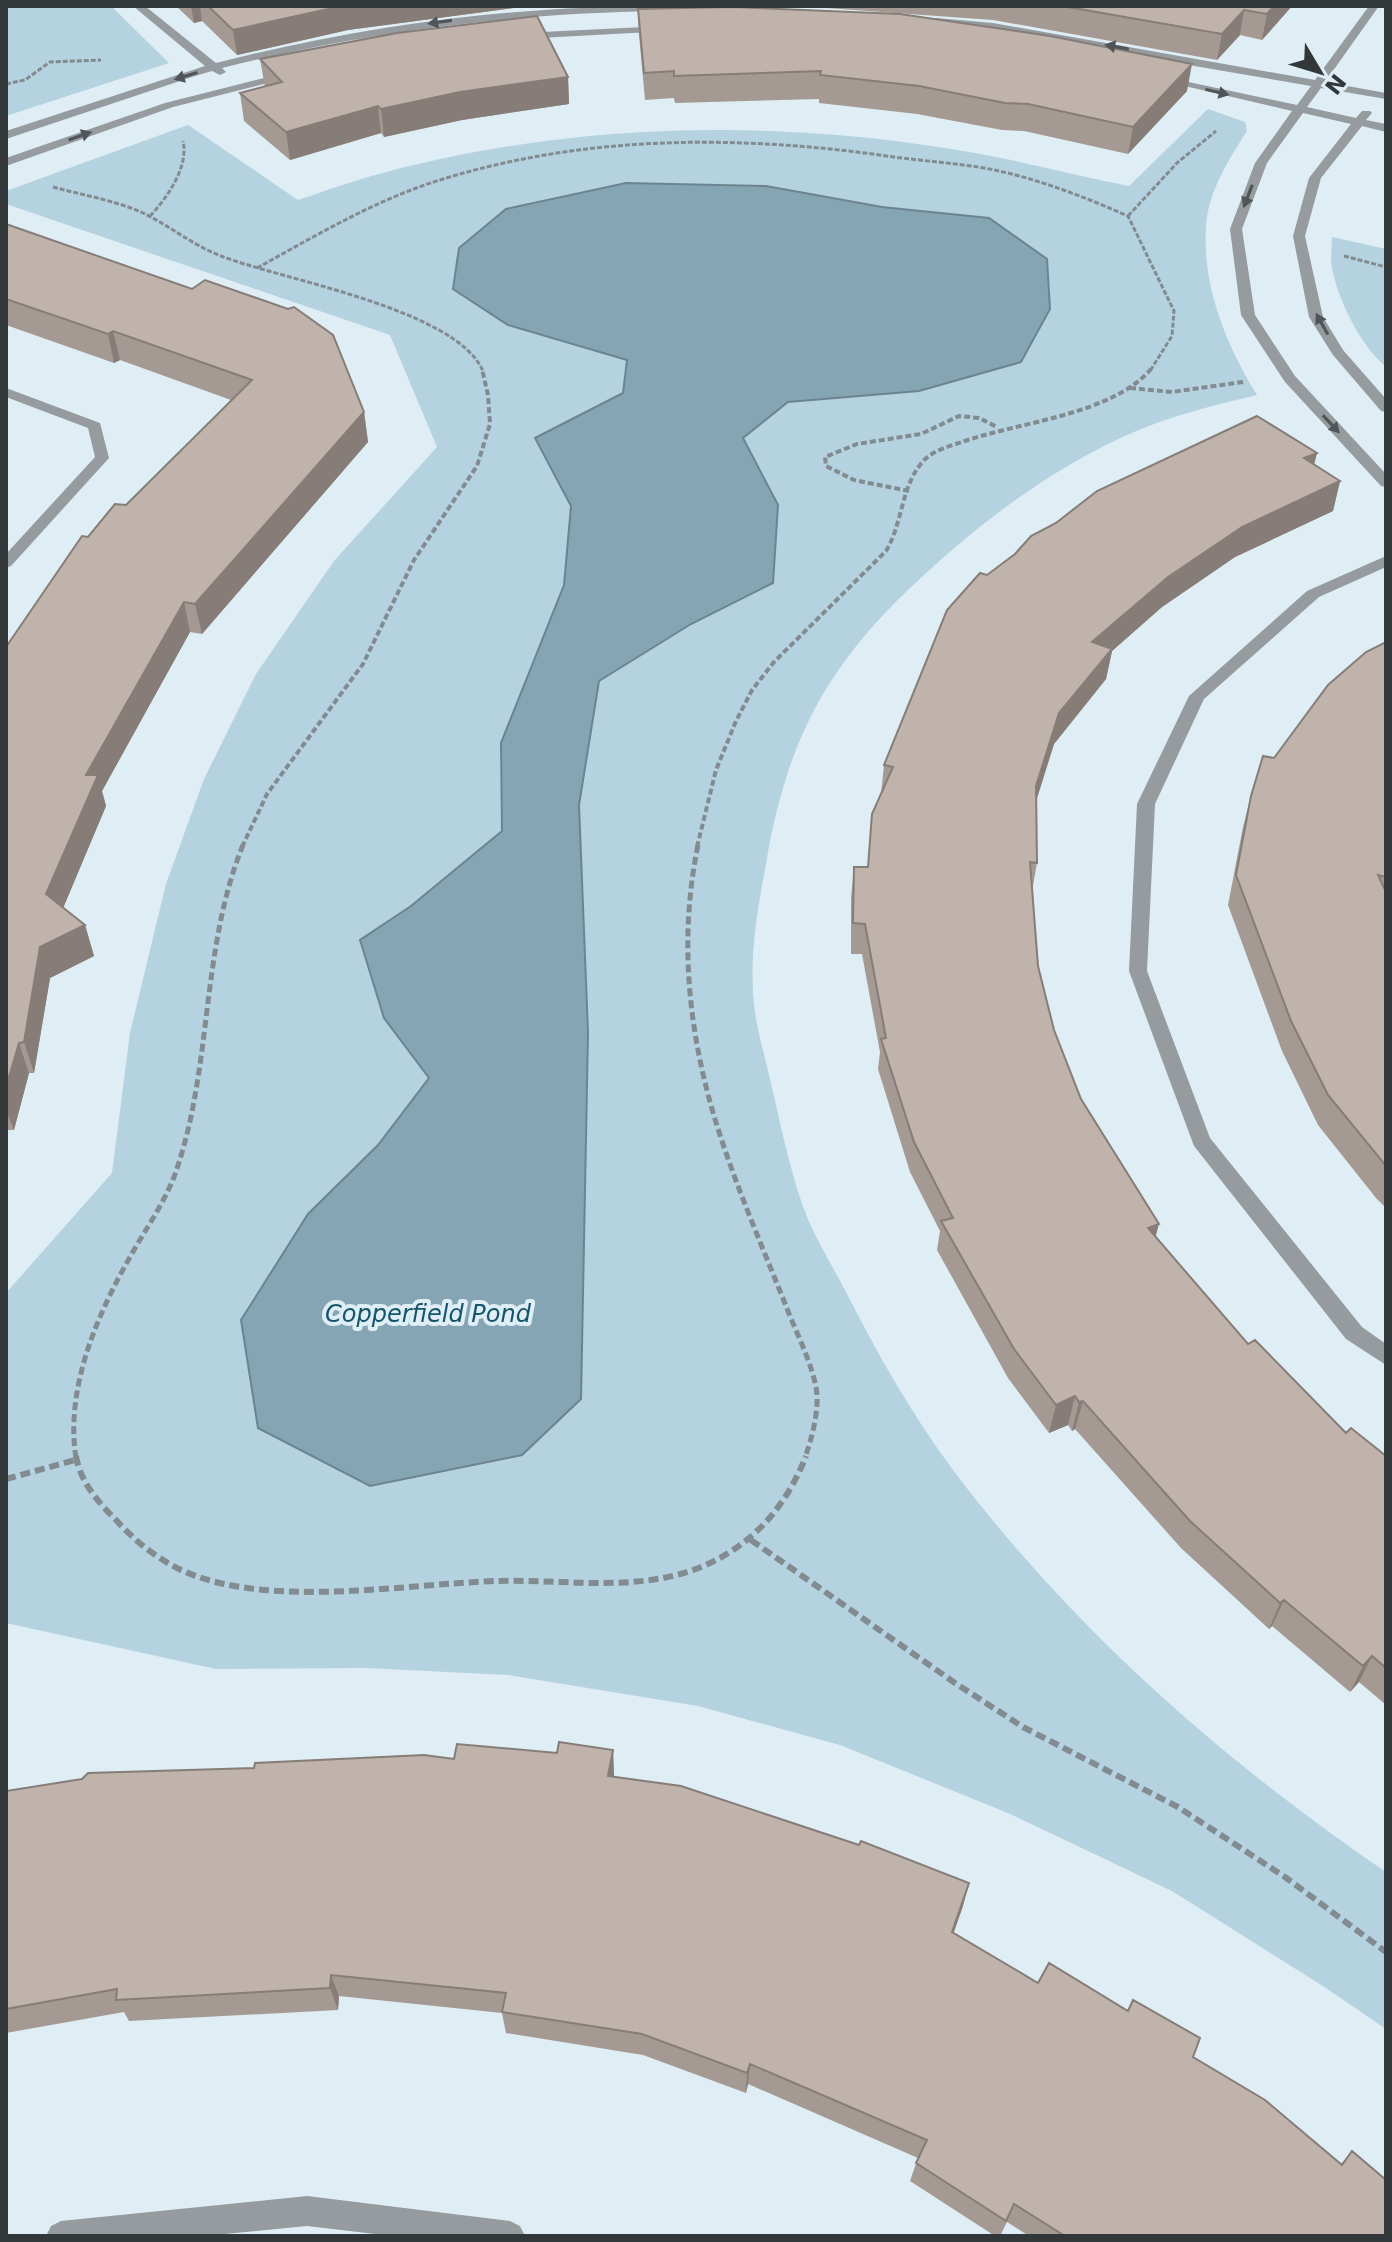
<svg xmlns="http://www.w3.org/2000/svg" width="1392" height="2242" viewBox="0 0 1392 2242" font-family="'DejaVu Sans',sans-serif">
<rect width="100%" height="100%" fill="#dfedf4"/>
<path fill="#b4d2e0" d="M6,6h105l58,57 -163,53z
M1208,109l37,13 2,9c-18,28 -39,61 -41,95 -4,60 20,119 51,169 -41,10 -84,20 -123,37 -85,37 -159,94 -226,158 -85,81 -123,158 -142,274 -9,47 -18,100 -11,148 3,22 10,45 15,67 11,47 21,99 39,143 11,24 25,47 37,70 31,61 66,123 107,178 119,158 270,291 433,402v157l-60,-41 -154,-97 -164,-78 -168,-68 -142,-39 -190,-31 -142,-7 -150,1 -210,-46v-330l106,-120 18,-140 36,-149 38,-105 52,-105 78,-113 103,-114 -47,-112 -384,-131v-13l182,-66 110,75c38,-13 76,-26 116,-35 172,-41 356,-45 531,-17 62,9 123,26 184,38z
M1332,237l54,12v118c-25,-21 -47,-65 -54,-98 -2,-10 0,-22 0,-32z"/>
<path fill="#85a5b4" stroke="#6c848f" stroke-width="2" d="M626,183l140,3 116,21 107,11 58,41 3,50 -29,53 -102,29 -131,11 -45,36 35,67 -5,78 -82,41 -92,57 -20,124 9,227 -7,367 -59,56 -152,31 -112,-58 -17,-108 67,-106 70,-69 51,-67 -45,-60 -24,-78 51,-34 91,-75 -1,-88 63,-158 7,-79 -36,-68 88,-45 4,-33 -119,-35 -55,-36 6,-41 47,-39z"/>
<g fill="none" stroke-linecap="round" stroke-linejoin="round">
<path stroke="#828b90" stroke-width="3" stroke-dasharray="5 2" stroke-linecap="butt" d="M6,84l19,-4 25,-18 51,-2
M53,187c29,8 60,13 88,25 28,13 51,33 80,44 62,24 235,53 262,115
M150,216c17,-18 39,-49 33,-75
M1128,216l49,-53 39,-32
M1344,256l42,11
M257,268c60,-33 120,-69 186,-89 147,-45 300,-44 451,-22 30,4 60,6 90,11 50,9 98,28 144,48l46,95 -2,25 -22,35"/>
<path stroke="#828b90" stroke-width="4" stroke-dasharray="6 3" stroke-linecap="butt" d="M1130,388l42,4 71,-10
M909,491l-55,-11 -28,-14 -1,-9 32,-13 64,-10 38,-18 20,2 18,9
M242,847l25,-53 96,-130 51,-104 63,-94 13,-42 -2,-29 -6,-26
M697,847l19,-77 20,-49 16,-31 22,-28 112,-111c16,-26 15,-62 34,-86 10,-14 27,-18 42,-23 56,-20 150,-27 189,-73"/>
<path stroke="#828b90" stroke-width="5" stroke-dasharray="8 4" stroke-linecap="butt" d="M698,845c-18,87 -11,172 12,257 19,68 48,134 74,199 10,27 26,57 32,86 4,22 -4,50 -11,71
M76,1458c-11,-69 21,-143 54,-201 15,-27 33,-52 44,-80 39,-107 26,-227 69,-332"/>
<path stroke="#828b90" stroke-width="6" stroke-dasharray="10 5" stroke-linecap="butt" d="M76,1456c4,26 23,47 41,65 18,20 38,36 62,48 86,41 224,15 318,12 67,-2 140,12 204,-14 51,-21 85,-60 105,-111
M6,1479l69,-19
M751,1540l204,143 68,44 155,80 107,70 101,75"/>
<path fill="#959b9e" fill-rule="evenodd" d="M133,6h12l71,57c156,-39 293,-57 454,-57 22,0 66,-5 84,2l-5,3c-179,-4 -353,13 -527,57l4,4 -6,3 -8,-4 -20,6 -186,62v-8l199,-65z
M1369,6h10l-54,76 61,11v6l-65,-11 -14,19 49,11 6,-7h8l2,2 -6,7 20,4v8l-24,-6 -41,52 -16,58 18,81 20,33 43,49v13l-5,-1 -48,-56 -24,-38 -16,-81 16,-58 42,-54 -48,-11 -36,50 -25,66 13,86 40,61 91,98v13l-5,-1 -96,-104 -44,-67 -11,-86 25,-66 37,-52 -133,-31 6,-3 132,28 14,-19 -380,-65 5,-3 57,5 322,57z
M665,26l4,1v4l-148,8 -6,-3 6,-3z
M288,72l6,3 -2,2 -119,30 -167,59v-8l159,-55z
M6,388l94,35 9,35 -98,108 -5,2v-14l89,-97 -7,-29 -82,-31z
M1386,556v11l-67,30 -115,102 -49,105 -8,167 63,167 152,189 24,17v21l-40,-26 -152,-193 -65,-175 8,-167 52,-108 118,-105z
M307,2196l203,25 10,5 5,10h-133l-85,-10 -103,10h-158l5,-10 10,-5z"/>
</g>
<path fill="#a49a93" d="M176,6h345v1l-173,23 -111,25 -35,-34 -8,2z
M798,6h494l-30,34 -22,-5 -23,25 -224,-40z
M638,9l549,82 -59,63 -104,-23 -22,-1 -85,-16 -98,-11v-4l-144,4 -1,-5 -29,2 -6,-65z
M260,59l308,18 1,27 -107,16 -78,17 -3,-4 -91,27 -46,-39 -4,-28 25,-6z
M6,224l358,188 4,30 -166,192 -12,-2 -88,159 4,15 -43,102 22,17 9,31 -44,22 -16,95h-5l-15,57h-8v-483l82,-110 38,-32 105,-105 -111,-40 -6,3 -108,-38z
M1317,453l-3,12 26,16 -7,30 -98,46 -73,50 -50,44 -6,28 -52,65 -18,57 1,62 -5,28 6,75 16,64 27,69 75,138 92,107 98,89 40,23v249l-27,-23 -9,10 -78,-66 -3,3 -88,-81 -106,-119 -3,2 -4,-6 -19,8 -41,-55 -71,-128 3,-19 -30,-59 -32,-103 2,-17 -18,-98h-11v-56l3,-31h14l13,-73 3,-29 103,-190z
M1386,642v566l-10,-10 -58,-73 -36,-74 -54,-146 15,-78 8,-31 23,-38z
M613,1750l1,27 349,129 -10,27 85,50 155,74 148,107 11,-13 34,85h-357l-22,-14 -7,14h-5l-85,-55 8,-23 -170,-74 -2,9 -103,-38 -137,-22 -4,-20 -163,-17 -1,14 -209,11 -5,-9 -118,21v-242l248,-23z"/>
<path fill="#867d78" d="M191,6h9l2,15 -8,2z
M342,6h179v1l-173,23 -111,25 -4,-25z
M1274,6h18l-30,34 5,-26z
M1244,10l-4,25 -23,25 5,-26z
M1192,64l-5,27 -59,63 5,-27z
M568,77l1,27 -107,16 -78,17 -3,-28 79,-17z
M378,106l3,27 -91,27 -4,-28z
M113,331l7,29 -6,3 -6,-29z
M364,412l4,30 -166,192 -7,-30z
M1317,453l-8,30 -5,-25z
M1340,481l-7,30 -98,46 -73,50 -50,44 -6,28 -52,65 -23,73 5,-31 23,-73 33,-71 76,-65 74,-50z
M184,602l6,30 -88,159 4,15 -50,119 -10,-31 40,-119z
M85,925l9,31 -44,22 -16,95 -10,-31 16,-95z
M19,1043l10,30 -15,57 -8,-20v-23z
M1159,1224l-8,30 -3,-26z
M1075,1396l-7,29 -19,8 7,-28z
M1083,1401l-8,28 -3,2 7,-29z
M1284,1600l-12,26 -3,3 11,-26z
M1372,1656l-13,26 -9,10 13,-26z
M613,1750l1,25 -4,26 -2,-25z
M969,1883l-6,23 -17,49 6,-23z
M331,1975l8,21 -1,14 -8,-22z
M750,2064l-2,20 -2,9 1,-20z"/>
<path fill="#bfb3ab" stroke="#867d78" stroke-width="2" d="M208,6h134l-109,24z
M1062,6h212l-7,8 -23,-4 -22,24z
M732,7l168,7 150,22 142,28 -59,63 -105,-23 -23,-1 -86,-17 -99,-11 1,-4 -147,5v-5l-30,2 -6,-64z
M537,16l31,61 -108,15 -79,17 -3,-3 -92,26 -46,-39 42,-11 -22,-23 137,-26z
M6,224l186,65 13,-9 83,29 6,-2 39,28 31,77 -169,192 -11,-2 -98,173h12l-52,119 39,31 -45,22 -16,95 -5,1 -13,44v-440l76,-111 6,1 27,-33 11,1 126,-125 -139,-49 -5,3 -102,-35z
M1257,416l60,37 -13,5 36,23 -98,46 -74,50 -76,65 20,7 -53,64 -23,73 1,77 -7,-1 8,104 16,64 27,69 78,125 -11,4 100,116 7,-4 91,93 5,-5 35,28v212l-14,-12 -9,10 -79,-66 -4,3 -90,-82 -107,-120 -4,1 -4,-6 -19,9 -42,-56 -73,-128 12,-3 -39,-76 -33,-103 5,-1 -21,-114 -12,-1 1,-56h14l4,-53 21,-47 -9,-2 63,-155 33,-37 7,2 28,-21 16,-18 25,-13 41,-32z
M1386,642v235l-8,-2 8,17v274l-58,-71 -37,-74 -55,-146 15,-79 12,-40 11,2 54,-73 38,-33z
M559,1742l54,8 -5,26 73,10 178,59 2,-4 108,42 -17,49 86,51 11,-20 79,48 5,-11 67,38 -7,19 72,43 77,65 10,-14 34,29v56h-321l-51,-32 -8,17 -90,-58 11,-23 -177,-76 -3,9 -105,-39 -140,-22 4,-19 -175,-18 -1,13 -214,12 1,-11 -111,20v-218l76,-12 6,-6 166,-5 1,-5 169,-8 30,4 3,-15 100,9z"/>
<defs><path id="oneway-solid" d="M-6-.8H1V-3.2L6.5 0L1 3.2V.8H-6Z" transform="scale(2)"/></defs>
<g fill="#505558">
<use href="#oneway-solid" transform="translate(440 22) rotate(172)"/>
<use href="#oneway-solid" transform="translate(1117 47) rotate(-170)"/>
<use href="#oneway-solid" transform="translate(186 76) rotate(163)"/>
<use href="#oneway-solid" transform="translate(1217 92) rotate(13)"/>
<use href="#oneway-solid" transform="translate(80 136) rotate(-19)"/>
<use href="#oneway-solid" transform="translate(1248 196) rotate(111)"/>
<use href="#oneway-solid" transform="translate(1322 324) rotate(-119)"/>
<use href="#oneway-solid" transform="translate(1331 424) rotate(47)"/>
</g>
<g text-anchor="middle" dominant-baseline="central" stroke-width="8" stroke-linejoin="round" paint-order="stroke">
<g font-size="24" font-style="italic" fill="#15556c" stroke="#dfedf4">
<text x="428" y="1314">Copperfield Pond</text>
</g>
</g>
<rect width="1392" height="2242" fill="none" stroke="#32373a" stroke-width="16"/>
<g transform="translate(1320 72) rotate(128)" stroke="#dfedf4" stroke-width="6" paint-order="stroke">
<path d="M0-6L14 30L0 20L-14 30Z" fill="#32373a"/>
<text y="-12" font-size="22" font-weight="bold" text-anchor="middle" fill="#32373a">N</text>
</g>
</svg>
